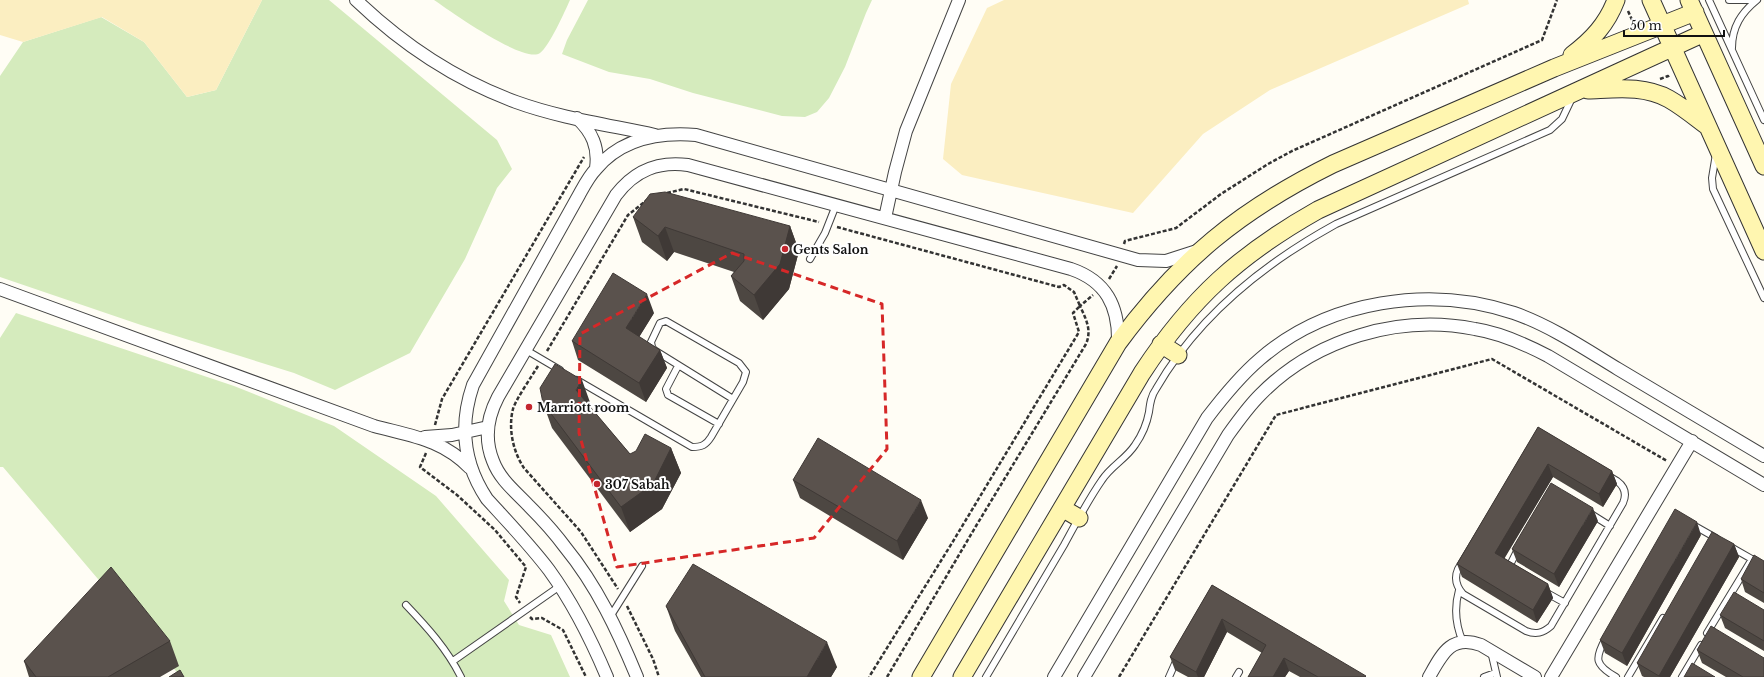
<svg xmlns="http://www.w3.org/2000/svg" width="1764" height="677" viewBox="0 0 1764 677" font-family="'Libre Baskerville',serif">
<rect width="100%" height="100%" fill="#fffdf5"/>
<path fill="#d5ebbd" d="M262,0h67l168,140 15,29 -15,19 -32,71 -55,94 -75,37 -41,-17 -153,-48 -141,-48v-201l23,-34 78,-25 43,25 43,55 29,-7z
M434,0h136c-5,11 -21,47 -30,53 -16,11 -90,-42 -106,-53z
M588,0h284l-6,13 -21,54 -16,31 -12,14 -12,5 -23,-1 -89,-23 -43,-14 -41,-7 -47,-18 5,-14z
M16,313l218,73 100,40 102,70 73,84 -5,21 15,24 32,10 19,42h-389l-178,-210h-3v-129z"/>
<path fill="#fbeec1" d="M0,0h262l-46,90 -29,7 -43,-55 -42,-25 -79,25 -23,-7z
M1004,0h464l1,4 -199,86 -67,44 -70,79 -171,-38 -19,-16 8,-75 36,-76z"/>
<g fill="none" stroke-linecap="round" stroke-linejoin="round">
<g stroke="#444" stroke-width="8">
<path id="lane" d="M1709,0l55,120
M1729,0h27
M1732,48c0,-21 9,-35 25,-48
M1716,154l-4,24 1,11 51,109
M810,259l15,-26 11,-28
M526,350l34,20
M678,366l-12,23 2,6 51,29
M577,380l115,67c10,0 14,-2 19,-10l32,-55 3,-10 -7,-9 -73,-42 -6,2 -9,19 1,5 2,3 79,49
M1544,440l8,2 65,39c8,6 10,13 6,22l-72,123c-8,7 -15,9 -25,5l-63,-37c-7,-8 -9,-16 -5,-25l74,-122 7,-6z
M1591,514l19,12
M1693,525l23,13
M1729,546l35,20
M1511,569v-6l7,-14
M1459,590c-5,18 -4,34 4,52
M1545,592l20,11
M406,605c21,22 41,44 55,72
M610,617l32,-51
M1707,633l45,-74
M1606,638c-12,21 -11,27 10,39
M1491,651l6,26
M453,661l107,-75
M986,677c26,-44 52,-88 78,-132 12,-22 24,-45 38,-65 9,-14 24,-21 33,-35 7,-10 12,-22 14,-33 1,-9 2,-16 7,-23 42,-73 107,-125 180,-165l214,-94 12,-11 10,-21
M1169,677l8,-18
M1236,677l3,-5
M1484,677l11,-4
M1628,677l35,-59
M1682,677l19,-32"/>
</g>
<g stroke="#444" stroke-width="14">
<path id="street" d="M356,0c47,45 100,80 160,102 44,16 93,23 139,33
M577,118c15,14 22,29 19,50
M885,218l10,-46 11,-41 53,-131
M0,289l374,137c37,10 68,13 96,42
M425,437l27,-2 36,-8
M607,677c-16,-38 -34,-74 -58,-107 -19,-25 -41,-48 -62,-71 -24,-36 -28,-73 -14,-114l106,-190c5,-9 10,-19 17,-26 25,-30 63,-37 100,-34l442,125 28,1 31,-10
M637,677c-19,-46 -40,-91 -72,-130 -11,-15 -23,-28 -36,-41 -13,-14 -29,-26 -36,-45 -9,-22 -6,-43 5,-64l118,-202c19,-25 42,-34 72,-30l383,104c35,12 48,37 47,74
M1054,677l153,-259c16,-21 33,-42 53,-59 68,-59 170,-74 254,-46 37,13 71,36 104,56 49,29 97,58 146,87
M1084,677l144,-242c10,-14 20,-28 32,-40 55,-56 138,-81 215,-66 26,4 50,15 73,27l216,129
M1429,677c13,-23 22,-43 52,-32l54,32
M1551,677l141,-236"/>
</g>
<g stroke="#333" stroke-width="19">
<path id="secondary" d="M1651,0l113,251
M1689,0l75,166
M1572,55c20,-15 35,-31 44,-55
M1588,90c28,-1 56,-5 81,9 14,8 26,18 38,27
M1161,344l17,11
M1062,508l17,10
M921,677l197,-334c62,-84 122,-133 215,-179l221,-96 141,-56
M962,677l180,-304c49,-75 98,-119 176,-163l386,-177"/>
</g>
<path stroke="#333" stroke-width="2.5" stroke-dasharray="4 2" stroke-linecap="butt" d="M1628,11l5,11
M1660,79l8,-3 1,2
M667,193l17,-4 135,33
M837,227l222,60 5,-2 10,7 6,14 -7,7 6,19 -127,211 -83,134
M1124,244l1,-3 51,-13 45,-34 47,-30 24,-13 250,-111 15,-40
M1109,279l8,-13
M547,351l81,-136 19,-15
M538,366c-6,10 -22,33 -25,43 -5,19 0,43 11,59l57,64 37,57
M435,425l7,-26 142,-242
M426,453l-6,14 37,28 38,35 31,37 -10,30 4,6
M627,606l26,53 6,18
M530,617l2,2 10,-1 21,12 23,47
M887,677l89,-151 110,-182c6,-14 0,-25 -6,-38l13,-11
M1119,677l157,-262 216,-56 175,102"/>
<use href="#lane" stroke="#fff" stroke-width="6"/>
<use href="#street" stroke="#fff" stroke-width="12"/>
<use href="#secondary" stroke="#fff6b0" stroke-width="17"/>
</g>
<path fill="#4d4742" d="M633,217l157,9 9,25 -10,38 -26,31 -23,-19 -9,-25 3,-4 -60,-20 -7,9 -25,-19z
M654,313l-15,24 21,13 7,18 -21,34 -68,-42 -6,-19z
M543,403l48,2 -1,2 40,47 41,-6 10,25 -19,36 -32,23 -78,-104z
M1538,427l74,44 5,13 -14,23 -50,-30 -49,81 44,26 5,14 -16,25 -75,-46 -5,-13z
M793,480l135,38 -25,42 -103,-62z
M1598,521l-39,66 -42,-25 -5,-13z
M1701,535l-74,131 -22,-13 -5,-13z
M1734,544l5,13 -69,120h-26l-2,-1 -5,-13z
M1764,561v42l-19,-11 -4,-13z
M1212,585l154,92h-66l-11,-6 -4,6h-37l14,-24 -35,-21 -23,45h-16l-13,-7 -5,-13z
M666,606l171,61 -6,10h-130l-26,-46z
M1764,610v41l-39,-23 -5,-13z
M170,641l9,25 -19,11h-131l-5,-16z
M1697,650l67,27h-38l-24,-14z"/>
<path fill="#3f3936" d="M790,226l9,25 -10,38 -26,31 -9,-25z
M665,227l9,25 -7,9 -9,-25z
M647,294l7,19 -21,34 -7,-19z
M660,350l7,18 -21,34 -7,-19z
M582,380l9,25 -6,10 -9,-25z
M671,448l10,25 -19,36 -32,23 -9,-25z
M1548,464l5,13 -53,89 -5,-13z
M1612,471l5,13 -14,23 -4,-13z
M921,500l7,18 -25,42 -6,-19z
M1593,508l5,13 -39,66 -5,-13z
M1697,522l4,13 -74,131 -5,-13z
M1734,544l5,13 -69,120h-10l-1,-1z
M1548,584l5,14 -16,25 -4,-13z
M1222,619l5,13 -23,45h-6l-2,-5z
M827,642l10,25 -6,10h-24z
M1284,658l5,13 -4,6h-12z"/>
<path fill="#5a524d" stroke="#3f3936" d="M665,192l125,34 -10,38 -26,31 -23,-19 13,-15v-7l-79,-27 -7,9 -25,-19 17,-23z
M613,273l34,21 -21,34 34,22 -21,33 -67,-42z
M555,364l27,16 -6,10 54,64 6,-3 9,-17 26,14 -18,36 -32,23 -78,-104 -3,-15z
M1538,427l74,44 -13,23 -51,-30 -53,89 53,31 -15,26 -76,-46z
M818,438l103,62 -24,41 -104,-61z
M1551,483l42,25 -39,66 -42,-25z
M1675,509l22,13 -75,131 -22,-13z
M1712,532l22,12 -75,132 -22,-13z
M1754,555l10,6v32l-23,-14z
M693,564l134,78 -20,35h-102l-39,-71z
M111,567l59,74 -62,36h-72l-12,-16z
M1212,585l154,91 -1,1h-47l-34,-19 -11,19h-25l18,-32 -44,-26 -26,53 -26,-15z
M1734,592l30,18v31l-44,-26z
M1711,626l53,32v19h-21l-46,-27z
M1692,663l23,14h-31z
M180,670l4,7h-15z"/>
<path fill="none" stroke="#d62828" stroke-width="3" stroke-dasharray="8 5" stroke-linejoin="round" d="M732,253l150,51 5,145 -73,89 -197,29 -38,-134 1,-99z"/>
<g fill="#c4262e" stroke="#fff" stroke-width="1.5">
<circle cx="785" cy="249" r="4"/>
<circle cx="529" cy="407" r="4"/>
<circle cx="597" cy="484" r="4"/>
</g>
<g text-anchor="middle" dominant-baseline="central" stroke-width="4" stroke-linejoin="round" paint-order="stroke">
<g font-size="12" font-weight="bold" fill="#111" stroke="#fff" text-anchor="start">
<text x="793" y="249">Gents Salon</text>
<text x="537" y="407">Marriott room</text>
<text x="605" y="484">307 Sabah</text>
</g>
</g>
<path d="M1624 30v6h100v-6" fill="none" stroke="#111111" stroke-width="2"/>
<text x="1630" y="30" font-size="12" fill="#111111" stroke="#ffffff" stroke-width="3" paint-order="stroke">50 m</text>
</svg>
